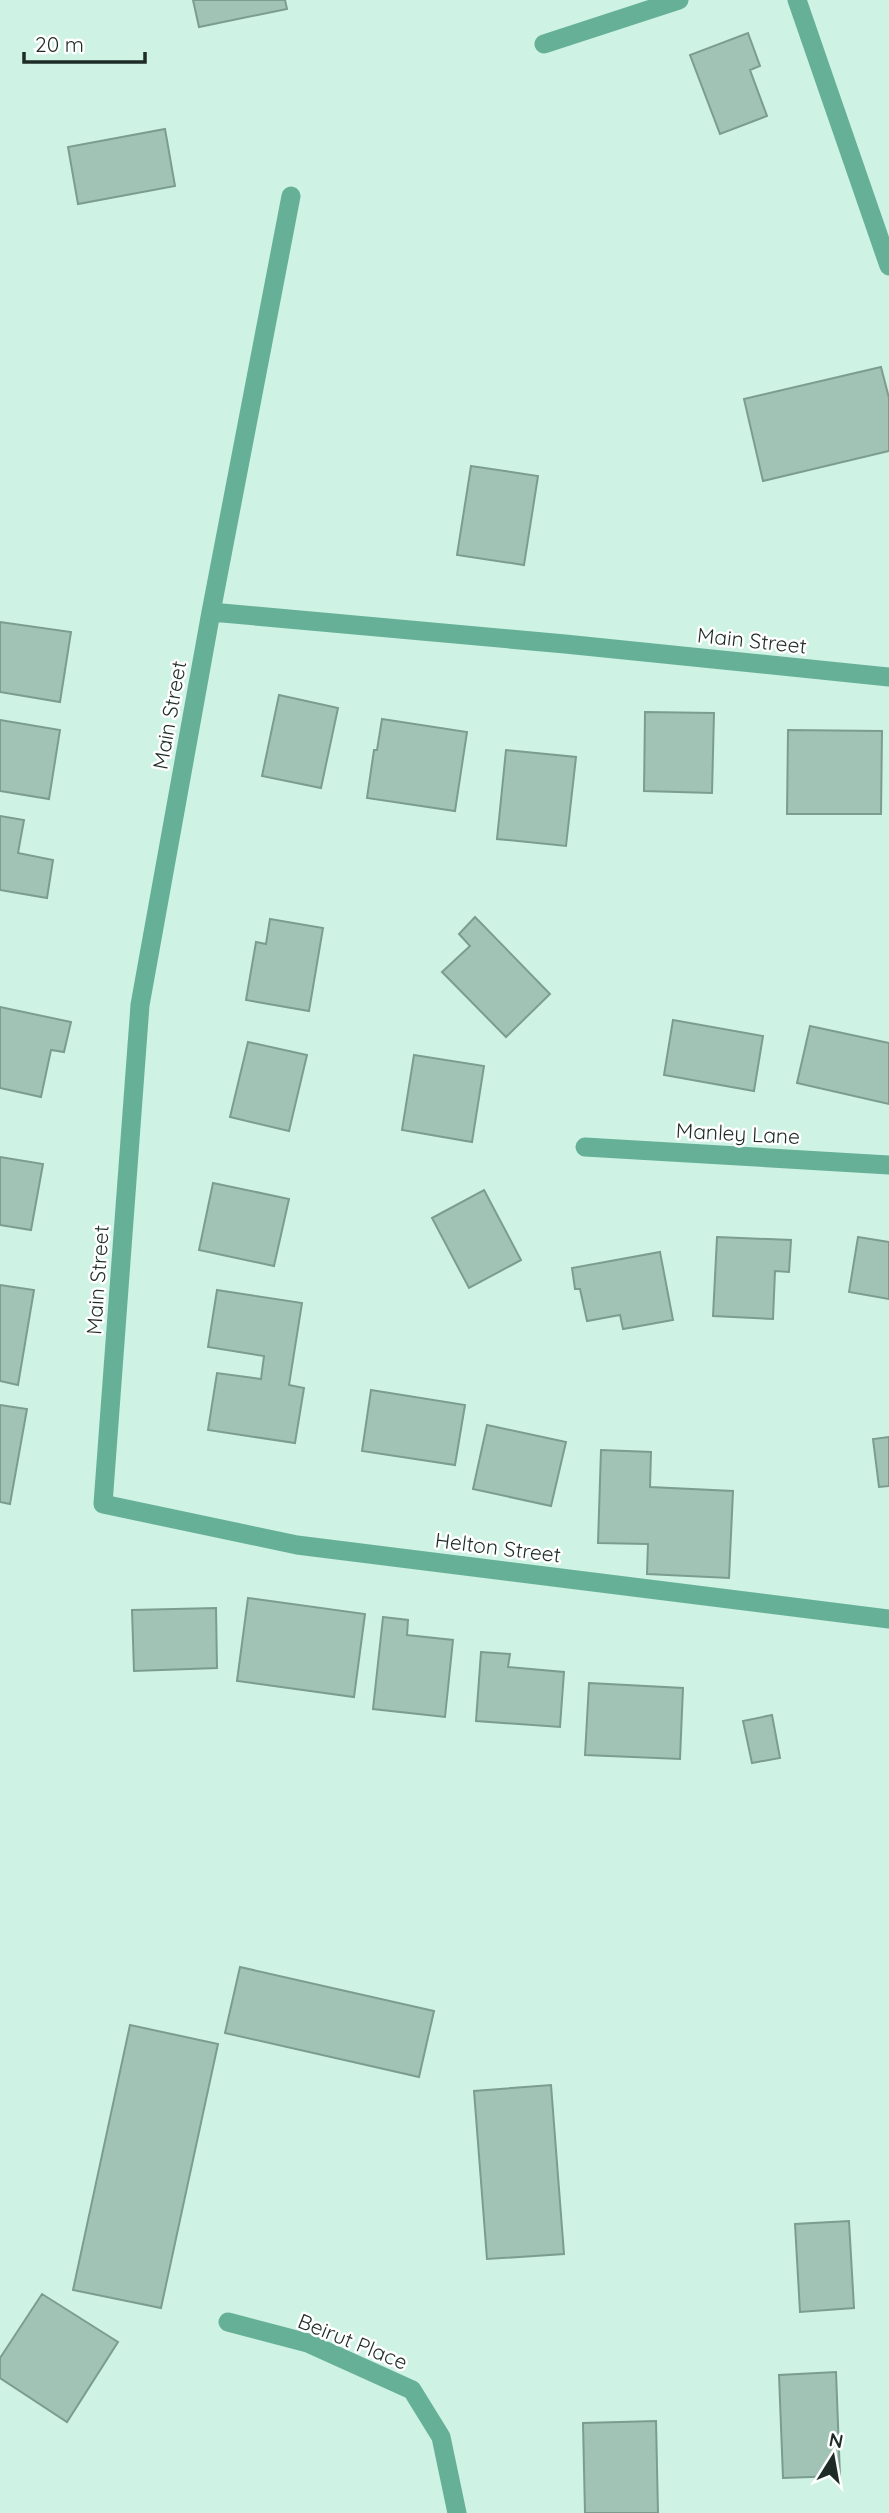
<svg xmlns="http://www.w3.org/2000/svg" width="889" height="2513" viewBox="0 0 889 2513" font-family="Quicksand,sans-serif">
<rect width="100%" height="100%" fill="#cef2e4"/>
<path fill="#a0c3b5" stroke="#7b9d90" stroke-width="2" d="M193,0h92l2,9 -88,18z
M748,33l12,33 -10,4 17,46 -47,18 -30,-79z
M165,129l10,57 -97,18 -10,-57z
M881,367l8,31v53l-126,30 -19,-82z
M471,466l67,10 -14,89 -67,-10z
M0,622l71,10 -11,70 -60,-10z
M279,695l59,13 -17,80 -59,-12z
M645,712l69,1 -2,80 -68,-2z
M382,719l85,13 -12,79 -88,-13 7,-48h3z
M0,720l60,10 -11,69 -49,-8z
M788,730l94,1 -1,83h-94z
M506,750l70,7 -10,89 -69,-7z
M0,816l24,4 -6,33 35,7 -6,38 -47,-8z
M475,917l75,77 -44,43 -64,-65 28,-26 -11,-12z
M270,919l53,9 -14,83 -63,-11 10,-58 10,2z
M0,1007l71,15 -7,30 -13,-2 -10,47 -41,-9z
M673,1020l90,16 -9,55 -90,-16z
M810,1026l79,17v61l-92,-21z
M248,1042l59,13 -18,76 -59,-14z
M414,1055l70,11 -12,76 -70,-12z
M0,1157l43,7 -12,66 -31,-5z
M213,1183l76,16 -15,67 -75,-16z
M484,1190l37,70 -52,28 -37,-70z
M717,1237l74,3 -2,32 -14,-1 -2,48 -60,-3z
M858,1237l31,5v57l-40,-7z
M660,1252l13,68 -50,9 -3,-14 -33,6 -7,-32h-5l-3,-21z
M0,1285l34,5 -16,95 -18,-4z
M217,1290l85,13 -13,82 15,3 -9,55 -87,-13 9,-57 44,6 3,-23 -56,-9z
M371,1390l94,15 -10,60 -93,-14z
M0,1405l27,4 -17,95 -10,-2z
M487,1425l79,17 -15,64 -78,-17z
M889,1437v49l-10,1 -6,-48z
M601,1450l50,2 -1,35 83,4 -4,87 -82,-4 1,-30 -50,-1z
M248,1598l117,16 -11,83 -117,-16z
M216,1608l1,60 -83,3 -2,-61z
M383,1617l25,3 -1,15 46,5 -8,77 -72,-8z
M481,1652l29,2 -2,13 56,5 -4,55 -84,-6z
M589,1683l94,5 -3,71 -95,-4z
M772,1715l8,43 -28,5 -9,-42z
M240,1967l194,44 -15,66 -194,-44z
M130,2025l88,19 -57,264 -88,-18z
M551,2085l13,169 -77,5 -13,-168z
M849,2221l5,87 -54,4 -5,-88z
M42,2294l76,48 -51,80 -67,-44v-20z
M836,2372l4,104 -57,2 -4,-103z
M656,2421l2,92h-73l-2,-90z"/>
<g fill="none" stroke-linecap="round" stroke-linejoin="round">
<path stroke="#65b097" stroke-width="19" d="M228,2322l80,21 104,47 29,47 16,76"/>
<path stroke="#65b097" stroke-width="19" d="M797,0l92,266
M544,44l135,-44
M291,196l-80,416 -71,393 -37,499 194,41 592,74
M211,612l354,32 324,33
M585,1147l304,18"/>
</g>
<g text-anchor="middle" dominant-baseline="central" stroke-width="5" stroke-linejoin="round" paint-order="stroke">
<g font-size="21" fill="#1e2c27" stroke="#fff">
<text transform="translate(752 640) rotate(6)">Main Street</text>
<text transform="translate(169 715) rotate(-80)">Main Street</text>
<text transform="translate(738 1133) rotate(3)">Manley Lane</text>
<text transform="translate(97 1280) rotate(-86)">Main Street</text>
<text transform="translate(498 1547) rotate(7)">Helton Street</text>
<text transform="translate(353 2341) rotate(22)">Beirut Place</text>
</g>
</g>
<g transform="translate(833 2457) rotate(11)" stroke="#ffffff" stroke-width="5" paint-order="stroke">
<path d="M0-5L12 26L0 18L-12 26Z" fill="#1e2c27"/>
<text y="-10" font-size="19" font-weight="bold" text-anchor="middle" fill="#1e2c27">N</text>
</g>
<path d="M24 52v10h121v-10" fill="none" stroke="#1e2c27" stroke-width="3.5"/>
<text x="35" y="52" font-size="21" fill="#1e2c27" stroke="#ffffff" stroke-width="5" paint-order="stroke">20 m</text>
</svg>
